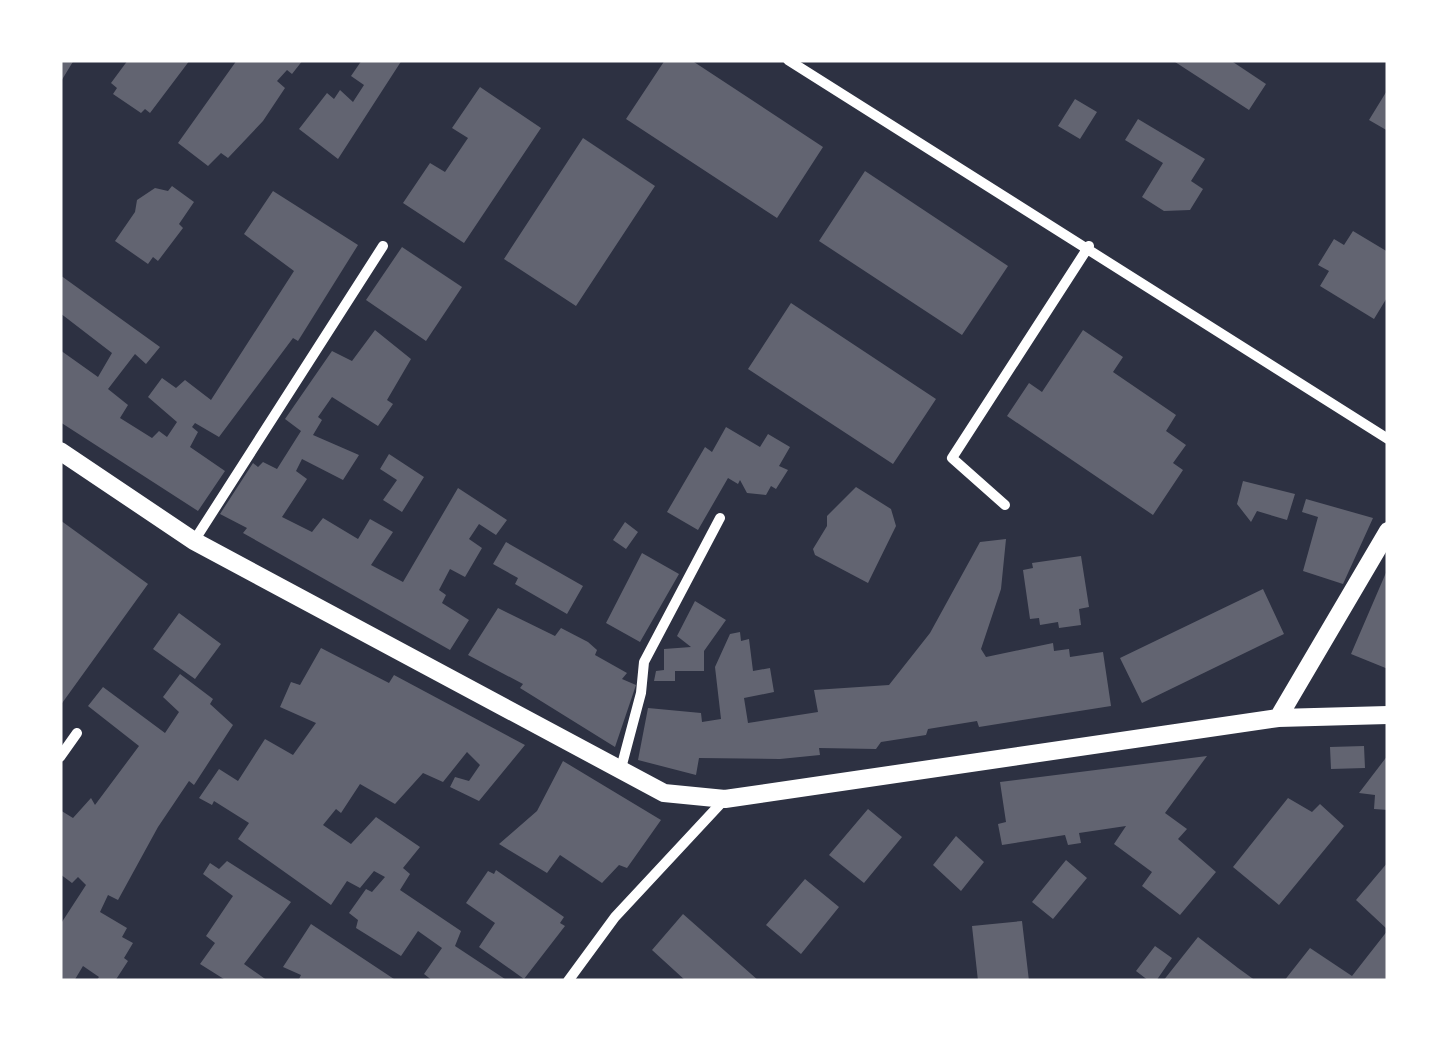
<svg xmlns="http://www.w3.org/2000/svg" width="1448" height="1041" viewBox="0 0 1448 1041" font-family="'Source Serif 4',serif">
<rect width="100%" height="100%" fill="#2d3142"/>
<path fill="#626471" d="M60,60h14l-14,23z
M128,60h62l-40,53 -5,-4 -4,4 -28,-19 4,-6 -6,-5z
M237,60h66l-11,14 -5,-4 -10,11 8,7 -22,33 -35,37 -7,-5 -13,13 -30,-23z
M362,60h40l-64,99 -39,-30 28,-36 7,6 6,-9 13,12 11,-17 -13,-9z
M665,60h26l132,87 -46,71 -151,-99z
M1172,60h58l36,24 -17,26z
M480,87l61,41 -77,115 -61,-40 27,-40 15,9 23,-34 -16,-10z
M1388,89v42l-19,-11z
M1075,99l22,13 -17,27 -22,-13z
M1138,119l67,40 -14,22 12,8 -13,21 -26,1 -22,-14 21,-34 -38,-23z
M583,138l72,48 -79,120 -72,-47z
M865,171l143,95 -46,69 -143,-94z
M172,186l22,16 -15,22 4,4 -25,33 -5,-4 -5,7 -33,-23 20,-29 2,-12 18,-12 13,3z
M273,191l85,54 -60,96 -5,-3 -74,99 -24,-14 -3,4 6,5 -8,15 35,24 -27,40 -138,-89v-72l38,27 14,-24 -52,-40v-38l100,72 -14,17 -11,-10 -27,35 20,16 -8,13 32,20 7,-7 8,6 10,-15 -29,-25 14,-19 14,10 9,-8 26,20 83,-129 -50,-37z
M1353,231l35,21v44l-14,23 -54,-33 9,-15 -11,-6 16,-26 10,6z
M402,247l60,40 -36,54 -60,-41z
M791,303l145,96 -43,65 -145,-95z
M375,330l36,29 -24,41 6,4 -15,22 -46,-29 -14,20 4,3 -9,15 46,20 -16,25 -41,-21 -6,12 11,8 -25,38 30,15 11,-14 35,21 12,-20 23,13 -22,33 32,17 55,-94 49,32 -11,15 -17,-11 -10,15 13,9 -17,29 -15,-8 -11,21 7,5 -4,8 27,17 -19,30 -207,-117 4,-5 -27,-14 33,-51 5,4 5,-5 14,7 24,-38 -16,-12 47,-68 20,10z
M1083,330l40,27 -10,15 63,43 -10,16 20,14 -13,18 10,7 -30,45 -146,-99 22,-33 13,9z
M726,427l34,20 8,-13 22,13 -11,19 9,4 -12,19 -5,-3 -5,9 -19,-2 -7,-13 -2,4 -10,-6 -30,52 -31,-18 38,-65 7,5z
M389,454l35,23 -22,35 -19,-12 14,-20 -17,-11z
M1243,481l52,13 -8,26 -30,-9 -6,11 -14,-18z
M856,487l35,22 5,17 -28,57 -53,-28 -2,-6 14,-23v-10z
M1306,499l67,19 -30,66 -40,-13 15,-54 -16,-5z
M60,520l88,64 -88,122 2,-104z
M625,522l13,10 -12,17 -13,-9z
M1006,539l-5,50 -20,60 5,8 67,-14 1,8 15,-2 1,8 33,-5 8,54 -132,21 -2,-6 -49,8 -2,6 -45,7 -5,7 -57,-1 1,7 -40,4 -81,-1 -3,17 -58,-15 10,-52 53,5 1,9 19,-3 -6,-52 15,-33 10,-2 1,9 8,-2 4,32 17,-3 4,24 -30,6 4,25 70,-11 -4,-22 75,-5 41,-52 50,-91z
M506,542l77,44 -16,28 -52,-30 3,-6 -25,-14z
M642,553l37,21 -39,68 -34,-19z
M1081,556l8,51 -10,2 2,16 -22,3 -1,-6 -18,3 -1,-7 -9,1 -7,-49 10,-2 -1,-5z
M1388,568l-2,68 2,33 -37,-15z
M1263,589l21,45 -142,69 -22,-45z
M695,601l31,19 -22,31v20h-29v10h-21l2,-10 8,-1v-21l27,-2 -14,-11z
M498,608l57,28 6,-8 27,14 9,8 -2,5 32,18 -5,6 14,6 -21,62 -95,-59 3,-4 -55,-29z
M179,613l42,31 -26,35 -42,-30z
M321,648l68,35 5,-8 131,70 -46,56 -29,-14 5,-10 14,4 11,-16 -13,-13 -24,30 -20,-9 -28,31 -35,-20 -19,29 -5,-4 -13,16 28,19 25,-27 44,30 -17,21 7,6 -10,16 61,41 -6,15 53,35h-75l-9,-7 18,-26 -24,-17 -17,25 -45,-28 2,-8 -9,-7 17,-24 6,3 13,-15 -11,-6 -14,17 -13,-7 -16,24 -93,-66 11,-16 -35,-22 -2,4 -13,-7 20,-29 19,12 27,-42 28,16 23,-32 -36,-16 11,-25 9,3z
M180,674l33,25 -3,5 23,21 -39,60 -5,-4 -31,46 -40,73 -10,-5 -8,17 27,16 -5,9 11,6 -9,15 4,3 -13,20h-19l3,-4 -16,-11 -9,15h-14v-56l26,-40 -8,-8 -6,6 -12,-9v-64l13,8 18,-20 4,7 44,-59 -51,-40 15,-19 62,46 14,-21 -16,-15z
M1364,746l1,22 -34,1 -1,-22z
M1388,755v55l-14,-1 1,-14 -16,-2z
M1207,756l-42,57 22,16 -9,10 38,33 -36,43 -38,-29 10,-14 -38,-28 12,-18 -47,7 2,10 -13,2 -3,-10 -63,10 -4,-21 8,-2 -6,-40z
M563,761l98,59 -34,48 -8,-3 -17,18 -42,-28 -13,18 -48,-29 38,-33z
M1288,798l24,14 8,-8 24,22 -65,79 -46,-38z
M868,809l34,28 -38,46 -35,-28z
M956,836l28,26 -23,29 -28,-26z
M1066,860l21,18 -34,41 -21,-17z
M227,861l64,41 -47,62 24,17h-41l-27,-17 15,-21 -9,-7 27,-40 -30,-22 7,-11 9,6z
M1388,862v119h-104l26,-33 42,28 36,-46 -32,-30z
M496,870l68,47 -4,6 5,3 -41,53 -45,-32 16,-24 -29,-20 22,-32 6,3z
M805,879l34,28 -38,47 -35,-29z
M683,914l76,67h-73l-34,-31z
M1022,921l7,60h-51l-6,-55z
M311,924l86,57h-99l3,-6 -18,-8z
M1198,937l40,31 18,13h-93z
M1155,946l17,12 -16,23h-7l-13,-10z"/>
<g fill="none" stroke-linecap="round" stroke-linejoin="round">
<path stroke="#fff" stroke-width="10" d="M788,60l600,379
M1005,505l-53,-47 137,-212
M194,541l189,-295
M60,757l17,-24
M620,772l21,-79 3,-31 76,-144
M568,981l47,-64 109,-117"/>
<path stroke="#fff" stroke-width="18" d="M60,451l134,90 470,252 61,6 553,-81 110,-3
M1278,718l110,-187"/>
</g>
<rect width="1448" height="1041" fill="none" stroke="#ffffff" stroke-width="125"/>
</svg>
